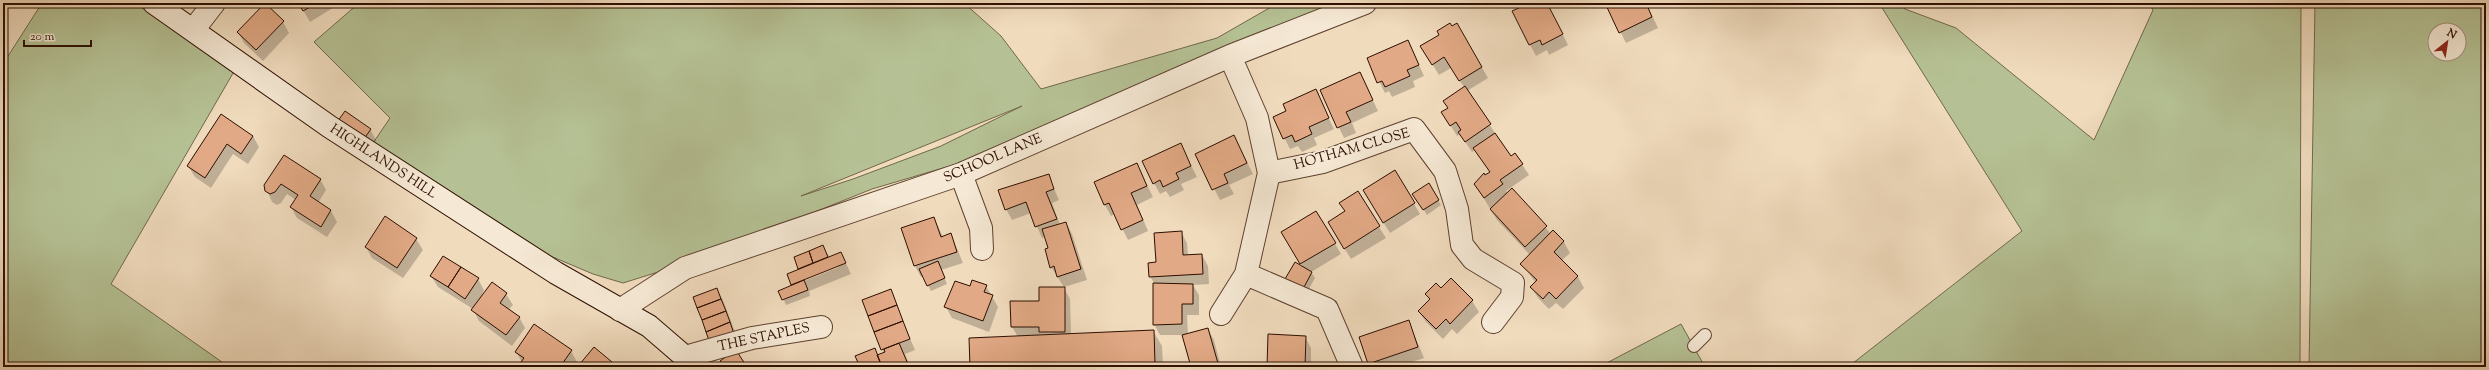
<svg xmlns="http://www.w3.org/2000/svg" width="2489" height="370" viewBox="0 0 2489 370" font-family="'Sorts Mill Goudy',serif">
<rect width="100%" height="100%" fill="#f0dbbd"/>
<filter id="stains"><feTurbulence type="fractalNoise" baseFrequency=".005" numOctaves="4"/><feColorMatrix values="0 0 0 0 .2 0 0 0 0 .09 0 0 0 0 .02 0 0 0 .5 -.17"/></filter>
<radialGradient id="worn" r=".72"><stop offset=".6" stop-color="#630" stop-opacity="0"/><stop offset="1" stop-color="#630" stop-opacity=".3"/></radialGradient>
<path fill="#b5c194" stroke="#71684a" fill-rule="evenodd" d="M42,3h92l102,65 -125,216 118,83h-226v-303z
M359,3h605l37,33 40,53 176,-51 61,-35h65l-373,157 -98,29 -182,73 -67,21 -30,-9 -45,-19 -68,-38 -109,-71 19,-28 -76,-76zM1022,106l-81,40 -88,33 -52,17z
M1879,3h19l7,6 51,19 138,112 59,-130 -5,-7h153l-1,364h-452l174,-136z
M2315,3h171v364h-177zM2435,30h24v24h-24z
M1681,324l24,43h-106z"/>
<path fill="#0003" fill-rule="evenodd" d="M299,3h35l2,3 -26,16z
M1493,3h11l-8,4z
M1522,3h25l21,42 -19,10 -2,-5 -11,6 -23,-44 11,-6z
M1606,3h40l12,25 -32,15z
M265,4l18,18 6,11 -26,28 -19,-18 -6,-11z
M1468,43l20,35 -21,13 44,66 4,-3 14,21 -23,16 2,3 4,-4 39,44 2,-2 11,10 6,11 -9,8 17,16 6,11 -21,21 -7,-6 -7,6 -11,-11 -7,-11 5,-4 -14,-19 8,-9 -33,-35 -22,-36 15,-11 -15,-23 -3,2 -12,-18 -3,2 -8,-13v-14l15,-22 -13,-19 -12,7 -11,-18z
M1413,52l11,24 -11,5 2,6 -23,10 -3,-6 -4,2 -17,-34z
M1360,73l18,38 -26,12 4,10 -12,5 -23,-48z
M1315,91l19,38 -20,9 3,7 -15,7 -4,-6 -8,3 -16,-32 14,-6z
M221,116l32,20 6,11 -11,17 -15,-10 -22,34 -16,-11 -7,-11z
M370,129l6,11 -8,13 -25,-17z
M1234,136l19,38 -24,11 5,9 -14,6 -24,-46z
M1180,144l17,33 -16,7 3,6 -14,7 -4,-6 -6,3 -6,-11z
M1137,165l16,32 -16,8 11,26 -20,9 -13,-26 -4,2 -6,-11 -10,-22z
M1395,172l25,42 -30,19 -20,-32z
M1048,175l11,25 -7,3 8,22 6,-2 6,11 15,46 -23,7 -13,-20 -5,-31 -4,2 -11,-25 -19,7 -6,-11z
M320,179l6,11 -8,13 13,8 6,11 -10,15 -30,-19 -6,-11 5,-7 -9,-6 -6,9 -4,2 -5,-3 -7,-17z
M1357,192l29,46 -35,21 -16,-26z
M1414,194l24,6 3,5 -14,10z
M1316,212l25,42 -30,18 4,6 -9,16 -17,-10 14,-17 -4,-7z
M386,218l30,21 7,11 -20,28 -31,-20 -6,-11z
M934,218l9,19 8,-3 12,29 -22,7 6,14 -16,7 -8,-15 -2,1 -6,-11z
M1181,232l6,11 1,13 14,-1 6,11 1,18 -16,1 6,10v20h-12l1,20 20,-6 6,11 7,27h-29l-9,-32h-23l-6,-11v-41l-4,-7 7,-13z
M823,247l7,11 11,-5 10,21 -42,17 1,5 -24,9 -6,-14 13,-5 -5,-11 12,-5 -5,-12zM838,265l1,2 -35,14v-2z
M431,276l47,3 6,11 -5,11 27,-7 7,11 -4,4 10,8 6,11 -13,18 -33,-25 -6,-12 -35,-22z
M1451,280l21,21 7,11 -22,22 -5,-5 -9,10 -17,-17 -7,-10 11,-11 -4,-7 15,-4z
M986,286l12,21 -9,25 -37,-14 -6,-11 24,-19z
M1064,288l6,11 1,36 82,-4 9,15 1,21h-192l47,-30 -6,-10 28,-25z
M717,289l6,11 17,45 -46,-48z
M890,291l25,59 -10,4 5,13h-49l23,-14 -2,-4z
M1409,322l15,36 -27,9h-26l-2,-4z
M1305,337l6,11v19h-43z
M594,349l22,18h-35z
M571,351l6,11 -3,5h-54l2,-5 -6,-10z"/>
<path fill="#e1a985" stroke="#2d0e00" d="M265,3l19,18 -28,29 -19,-18z
M298,3h19l-14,8z
M1521,3h26l16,31 -21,11 -2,-5 -11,5 -17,-34 11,-5z
M1605,3h41l6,14 -33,16z
M1450,23l2,3 5,-3 25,44 -23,14 -15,-24 -12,8 -12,-19 19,-11 -2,-4z
M1408,40l11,25 -12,5 3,6 -25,11 -3,-6 -5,2 -10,-25z
M1360,72l13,28 -27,12 5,10 -14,6 -17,-38z
M1465,86l26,38 -26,18 -7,-10 3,-2 -5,-8 -6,4 -9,-14 7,-4 -5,-7z
M1316,89l13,29 -20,9 3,7 -17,8 -3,-7 -9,4 -10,-22 13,-6 -3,-7z
M345,111l26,18 -10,14 -26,-18z
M221,114l32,22 -12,18 -14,-10 -22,34 -18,-12z
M1495,133l16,23 4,-3 8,11 -23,16 3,4 -19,14 -10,-14 10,-11 1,2 5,-3 -17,-24z
M1234,135l13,28 -23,11 4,9 -16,7 -17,-36z
M1181,143l10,23 -15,7 3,6 -16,8 -3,-7 -7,4 -11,-23z
M284,155l37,24 -11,17 21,14 -10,17 -31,-20 8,-12 -17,-11 -6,8 -5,2 -5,-3 -1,-6z
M1137,163l10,23 -16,7 12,27 -22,10 -12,-27 -5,2 -10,-23z
M1395,170l20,33 -32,20 -20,-33z
M1049,174l5,15 -8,3 11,27 -22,8 -9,-25 -21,8 -7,-20z
M1429,183l10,17 -16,10 -11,-16z
M1512,188l35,38 -22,21 -35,-38z
M1358,191l22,35 -36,23 -16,-27 17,-11 -6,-8z
M1316,211l20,32 -36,21 -19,-32z
M385,216l32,22 -20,30 -32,-21z
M934,217l7,20 10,-4 6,19 -43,14 -13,-38z
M1066,222l15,47 -24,8 -3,-11 -4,2 -5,-19 3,-1 -6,-19z
M1553,230l11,11 -10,11 24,24 -22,23 -7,-7 -6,7 -13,-12 7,-7 -17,-16z
M1182,231l1,24 19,-1 1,20 -54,3 -1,-14 8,-1 -2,-29z
M823,245l5,12 -15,6 -4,-12z
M809,251l4,12 -15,6 -4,-12z
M841,252l5,11 -55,22 -4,-11z
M443,256l18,11 -13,20 -18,-11z
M938,261l7,17 -18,8 -8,-17z
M1295,262l17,10 -9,17 -18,-10z
M461,267l18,11 -14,21 -17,-12z
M1451,278l22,22 -23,24 -4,-5 -10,10 -18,-18 12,-12 -5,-5 11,-11 5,5z
M804,280l4,10 -26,10 -4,-9z
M972,280l15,5 -3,7 9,3 -10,26 -39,-14 11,-26 15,5z
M492,282l15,11 -7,10 20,14 -14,18 -35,-25z
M1153,283l40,1v20h-11v20l-29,1z
M1039,287h26v45h-26v-5h-28l-1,-26h29z
M717,288l4,11 -24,9 -4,-11z
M891,289l6,16 -29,11 -6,-16z
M721,299l5,12 -24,9 -5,-12z
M897,305l6,16 -29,11 -6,-16z
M726,311l4,11 -24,10 -4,-12z
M1409,320l9,27 -50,17 -9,-27z
M903,321l7,18 -29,11 -7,-18z
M730,322l4,12 -24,9 -4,-11z
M534,324l38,26 -12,17 -42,-1 6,-8 -9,-6z
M1208,328l11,39h-28l-9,-32z
M1154,330l1,34 -80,3h-105l-1,-29z
M1268,334l38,2 -1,31h-38z
M899,343l9,21 -7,3h-19l-5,-12 8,-3 -1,-3z
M594,347l24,20 -39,-2z
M875,348l7,19h-22l-5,-11z
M736,350l11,17h-23l-4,-6z"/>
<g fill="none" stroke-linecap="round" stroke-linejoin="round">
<g stroke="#5e412f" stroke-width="14">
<path id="lane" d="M1694,346l11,-11"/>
</g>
<g stroke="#5e412f" stroke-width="24">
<path id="street" d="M194,29l20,-26
M1269,173l54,-11 91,-33 31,42 12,38 5,36 11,14 40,24 -1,14 -19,25
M961,174l20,54 1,21
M1246,274l81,35 25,58
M620,310l65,-42 276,-94 269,-118 135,-53
M1221,314l25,-40 23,-101 -12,-55 -27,-62
M685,357l67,-19 69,-11"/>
</g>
<g stroke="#2d0e00" stroke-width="24">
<path id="secondary" d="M154,3l176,124 226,146 93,53 36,31 7,10"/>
</g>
<use href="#lane" stroke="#f5e8d4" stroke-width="12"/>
<use href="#street" stroke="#f5e8d4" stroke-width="22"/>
<use href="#secondary" stroke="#f5e8d4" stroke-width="22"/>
</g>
<g text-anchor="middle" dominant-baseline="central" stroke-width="4" stroke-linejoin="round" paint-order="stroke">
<g font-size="14" fill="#2d0e00" stroke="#f5e8d4">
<text transform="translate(1352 150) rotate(-16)">HOTHAM CLOSE</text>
<text transform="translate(993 159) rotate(-23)">SCHOOL LANE</text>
<text transform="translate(383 162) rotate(33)">HIGHLANDS HILL</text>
<text transform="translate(764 338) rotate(-12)">THE STAPLES</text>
</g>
</g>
<rect width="2489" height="370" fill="none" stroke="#f0dbbd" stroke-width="16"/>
<rect x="4" y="4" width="2481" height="362" fill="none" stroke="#2d0e00" stroke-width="2"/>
<rect x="8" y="8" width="2473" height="354" fill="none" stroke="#2d0e00"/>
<g transform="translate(2447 42) rotate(30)"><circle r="19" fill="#f5e8d4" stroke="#a5917f"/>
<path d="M0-3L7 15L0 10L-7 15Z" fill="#8f2418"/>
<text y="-6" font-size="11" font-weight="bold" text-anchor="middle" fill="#2d0e00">N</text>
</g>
<path d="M24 40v6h67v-6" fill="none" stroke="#2d0e00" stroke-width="2"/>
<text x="30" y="40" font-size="12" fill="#2d0e00" stroke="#f5e8d4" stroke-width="3" paint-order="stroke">20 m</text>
<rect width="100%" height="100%" filter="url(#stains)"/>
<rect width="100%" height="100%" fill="url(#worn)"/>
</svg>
